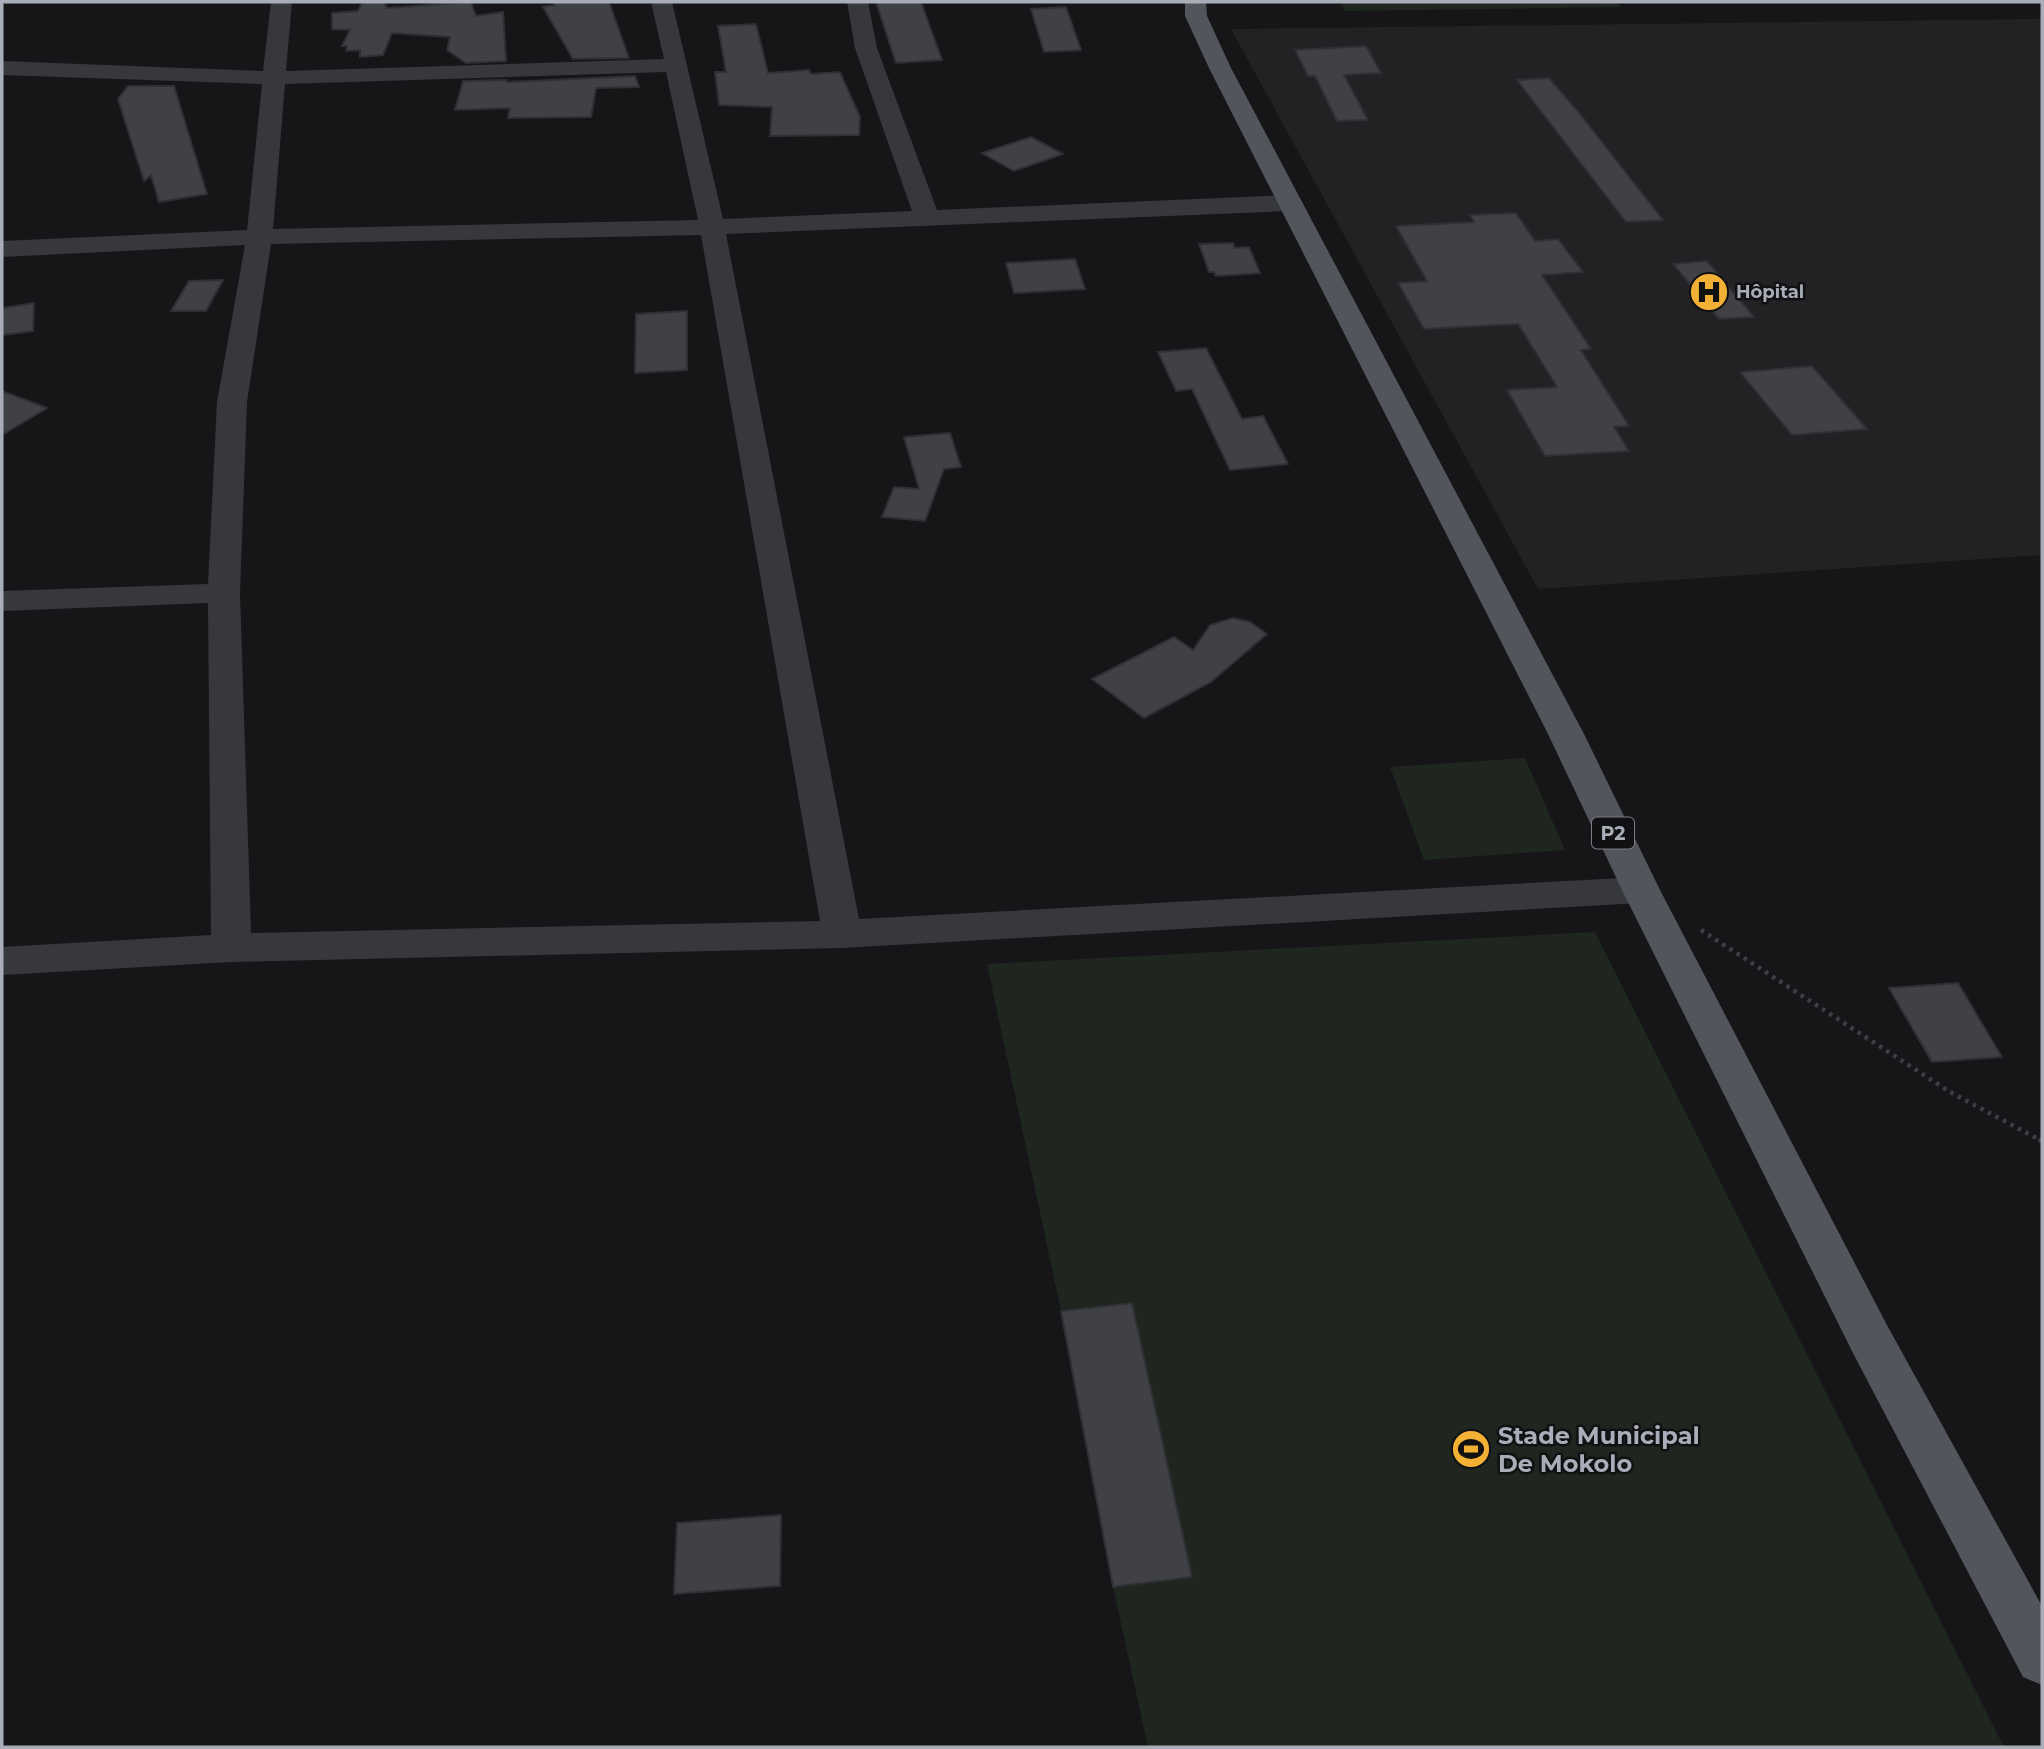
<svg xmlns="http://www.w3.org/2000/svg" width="2044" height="1749" viewBox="0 0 2044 1749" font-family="Montserrat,sans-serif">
<rect width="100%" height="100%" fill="#161618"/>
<path fill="#222225" d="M2042,19v536l-504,34 -307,-560z"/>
<path fill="#1e261f" d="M1341,2h276l4,5 -276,4z
M1525,758l40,92 -141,10 -34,-93z
M1595,932l409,815h-856l-35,-160 -52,-276 -74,-347z"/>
<path fill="#404145" stroke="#303034" stroke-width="2" d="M362,2h22l3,6 84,-6 5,14 27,-4 3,49 -40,2 -19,-13 3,-13 -58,-4 -9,22 -23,2v-7l-14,1 1,-5h-5l8,-16 -18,-1v-16l26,-2z
M554,2h55l20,56 -56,1 -30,-52 11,-2z
M876,2h45l21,58 -46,3z
M1066,7l15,43 -37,2 -13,-43z
M756,24l12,49 41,-3 2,4 29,-2 20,45 -1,18 -89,1 2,-29 -53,-2 -4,-33h11l-8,-46z
M1366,46l15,27 -37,2 24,45 -31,1 -22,-45h-7l-13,-26z
M635,76l4,11 -43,1 -5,29 -83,1 2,-10 -55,2 8,-29 44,-1v2z
M1549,78l31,36 83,106 -37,2 -109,-142z
M128,86h46l33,108 -48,8 -8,-27 -7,6 -26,-82z
M1031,137l32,17 -49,17 -32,-18z
M1516,213l19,28 23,-2 25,33 -41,3 49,74 -10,1 48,76 -15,1 15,24 -84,5 -38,-66 50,-3 -39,-63 -94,5 -26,-46 29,-2 -31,-55 78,-4 -4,-7z
M1233,243l2,5 14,-1 11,26 -44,3 -2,-4h-5l-10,-28z
M1075,259l10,30 -71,4 -8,-30z
M1707,261l47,56 -35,2 -46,-55z
M223,280l-17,31h-35l18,-30z
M34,303l-1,28 -31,4v-27z
M687,311v59l-52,3 1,-59z
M1206,348l36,71 21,-3 25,48 -58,6 -38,-81 -16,2 -18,-39z
M1812,366l55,63 -75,6 -52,-63z
M2,391l45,17 -45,27z
M950,433l11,34 -17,2 -19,52 -43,-4 12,-30 25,2 -15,-52z
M1233,618l17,4 17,12 -56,48 -67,36 -52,-39 82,-42 19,13 17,-25z
M1958,983l44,74 -70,5 -43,-74z
M1132,1303l60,274 -79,10 -52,-276z
M781,1515l-1,71 -106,8 3,-71z"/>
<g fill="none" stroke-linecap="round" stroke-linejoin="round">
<path stroke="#3d3f44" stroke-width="4.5" stroke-dasharray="3.5 5" stroke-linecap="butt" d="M1701,930l249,162 92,49"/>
<path stroke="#3d3f44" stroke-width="5" stroke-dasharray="4.5 7" stroke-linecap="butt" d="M2039,1139l3,2"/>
<path fill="#37383d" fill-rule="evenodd" d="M271,2h21l-6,69 378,-12 -13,-57h21l51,217 189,-8 -57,-163 -8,-46h21l9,46 60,162 353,-15 9,3 4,5 -4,5 -9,3 -564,23 133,685 782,-42 14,4 5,9 -5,9 -14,4 -799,45 -611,14 -229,13v-28l209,-12 -3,-332 -206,8v-20l206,-7 9,-182 28,-157 -243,12v-16l245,-11 15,-146 -260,-9v-14l261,10zM666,72l32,148 -425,9 12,-145zM701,235l119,686 -569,12 -11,-340 7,-191 24,-158z"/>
<path fill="#53555c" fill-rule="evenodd" d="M1185,2h21l1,14 24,52 353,666 76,156 228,437 154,279v79l-19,-8 -169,-322 -232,-465 -74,-156 -339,-666 -24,-52z"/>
</g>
<defs>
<g id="hospital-disc" transform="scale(2.0125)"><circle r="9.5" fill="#f2b134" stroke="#111113"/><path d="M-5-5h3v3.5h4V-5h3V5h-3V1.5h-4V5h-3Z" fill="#111"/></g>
<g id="stadium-disc" transform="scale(2.0125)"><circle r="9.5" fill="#f2b134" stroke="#111113"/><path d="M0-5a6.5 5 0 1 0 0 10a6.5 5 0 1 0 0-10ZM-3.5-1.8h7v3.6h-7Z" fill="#111"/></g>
</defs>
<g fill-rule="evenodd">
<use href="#hospital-disc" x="1709" y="292"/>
<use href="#stadium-disc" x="1471" y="1449"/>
</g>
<g text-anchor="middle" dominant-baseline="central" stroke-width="5" stroke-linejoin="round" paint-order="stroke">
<g font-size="18" font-weight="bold" fill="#a8adb8" stroke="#111113" text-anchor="start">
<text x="1736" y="292">Hôpital</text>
</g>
<rect fill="#111113" stroke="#7b7e86" stroke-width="2" x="1592" y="817.5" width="42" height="31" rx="5"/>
<g font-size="19" font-weight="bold" fill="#a8adb8">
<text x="1613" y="833">P2</text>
</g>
<g font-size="24" font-weight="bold" fill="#a8adb8" stroke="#111113" text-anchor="start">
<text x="1498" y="1435">Stade Municipal<tspan x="1498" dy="28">De Mokolo</tspan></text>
</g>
</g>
<rect width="2044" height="1749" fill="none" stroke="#a8adb8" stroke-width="7"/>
</svg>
